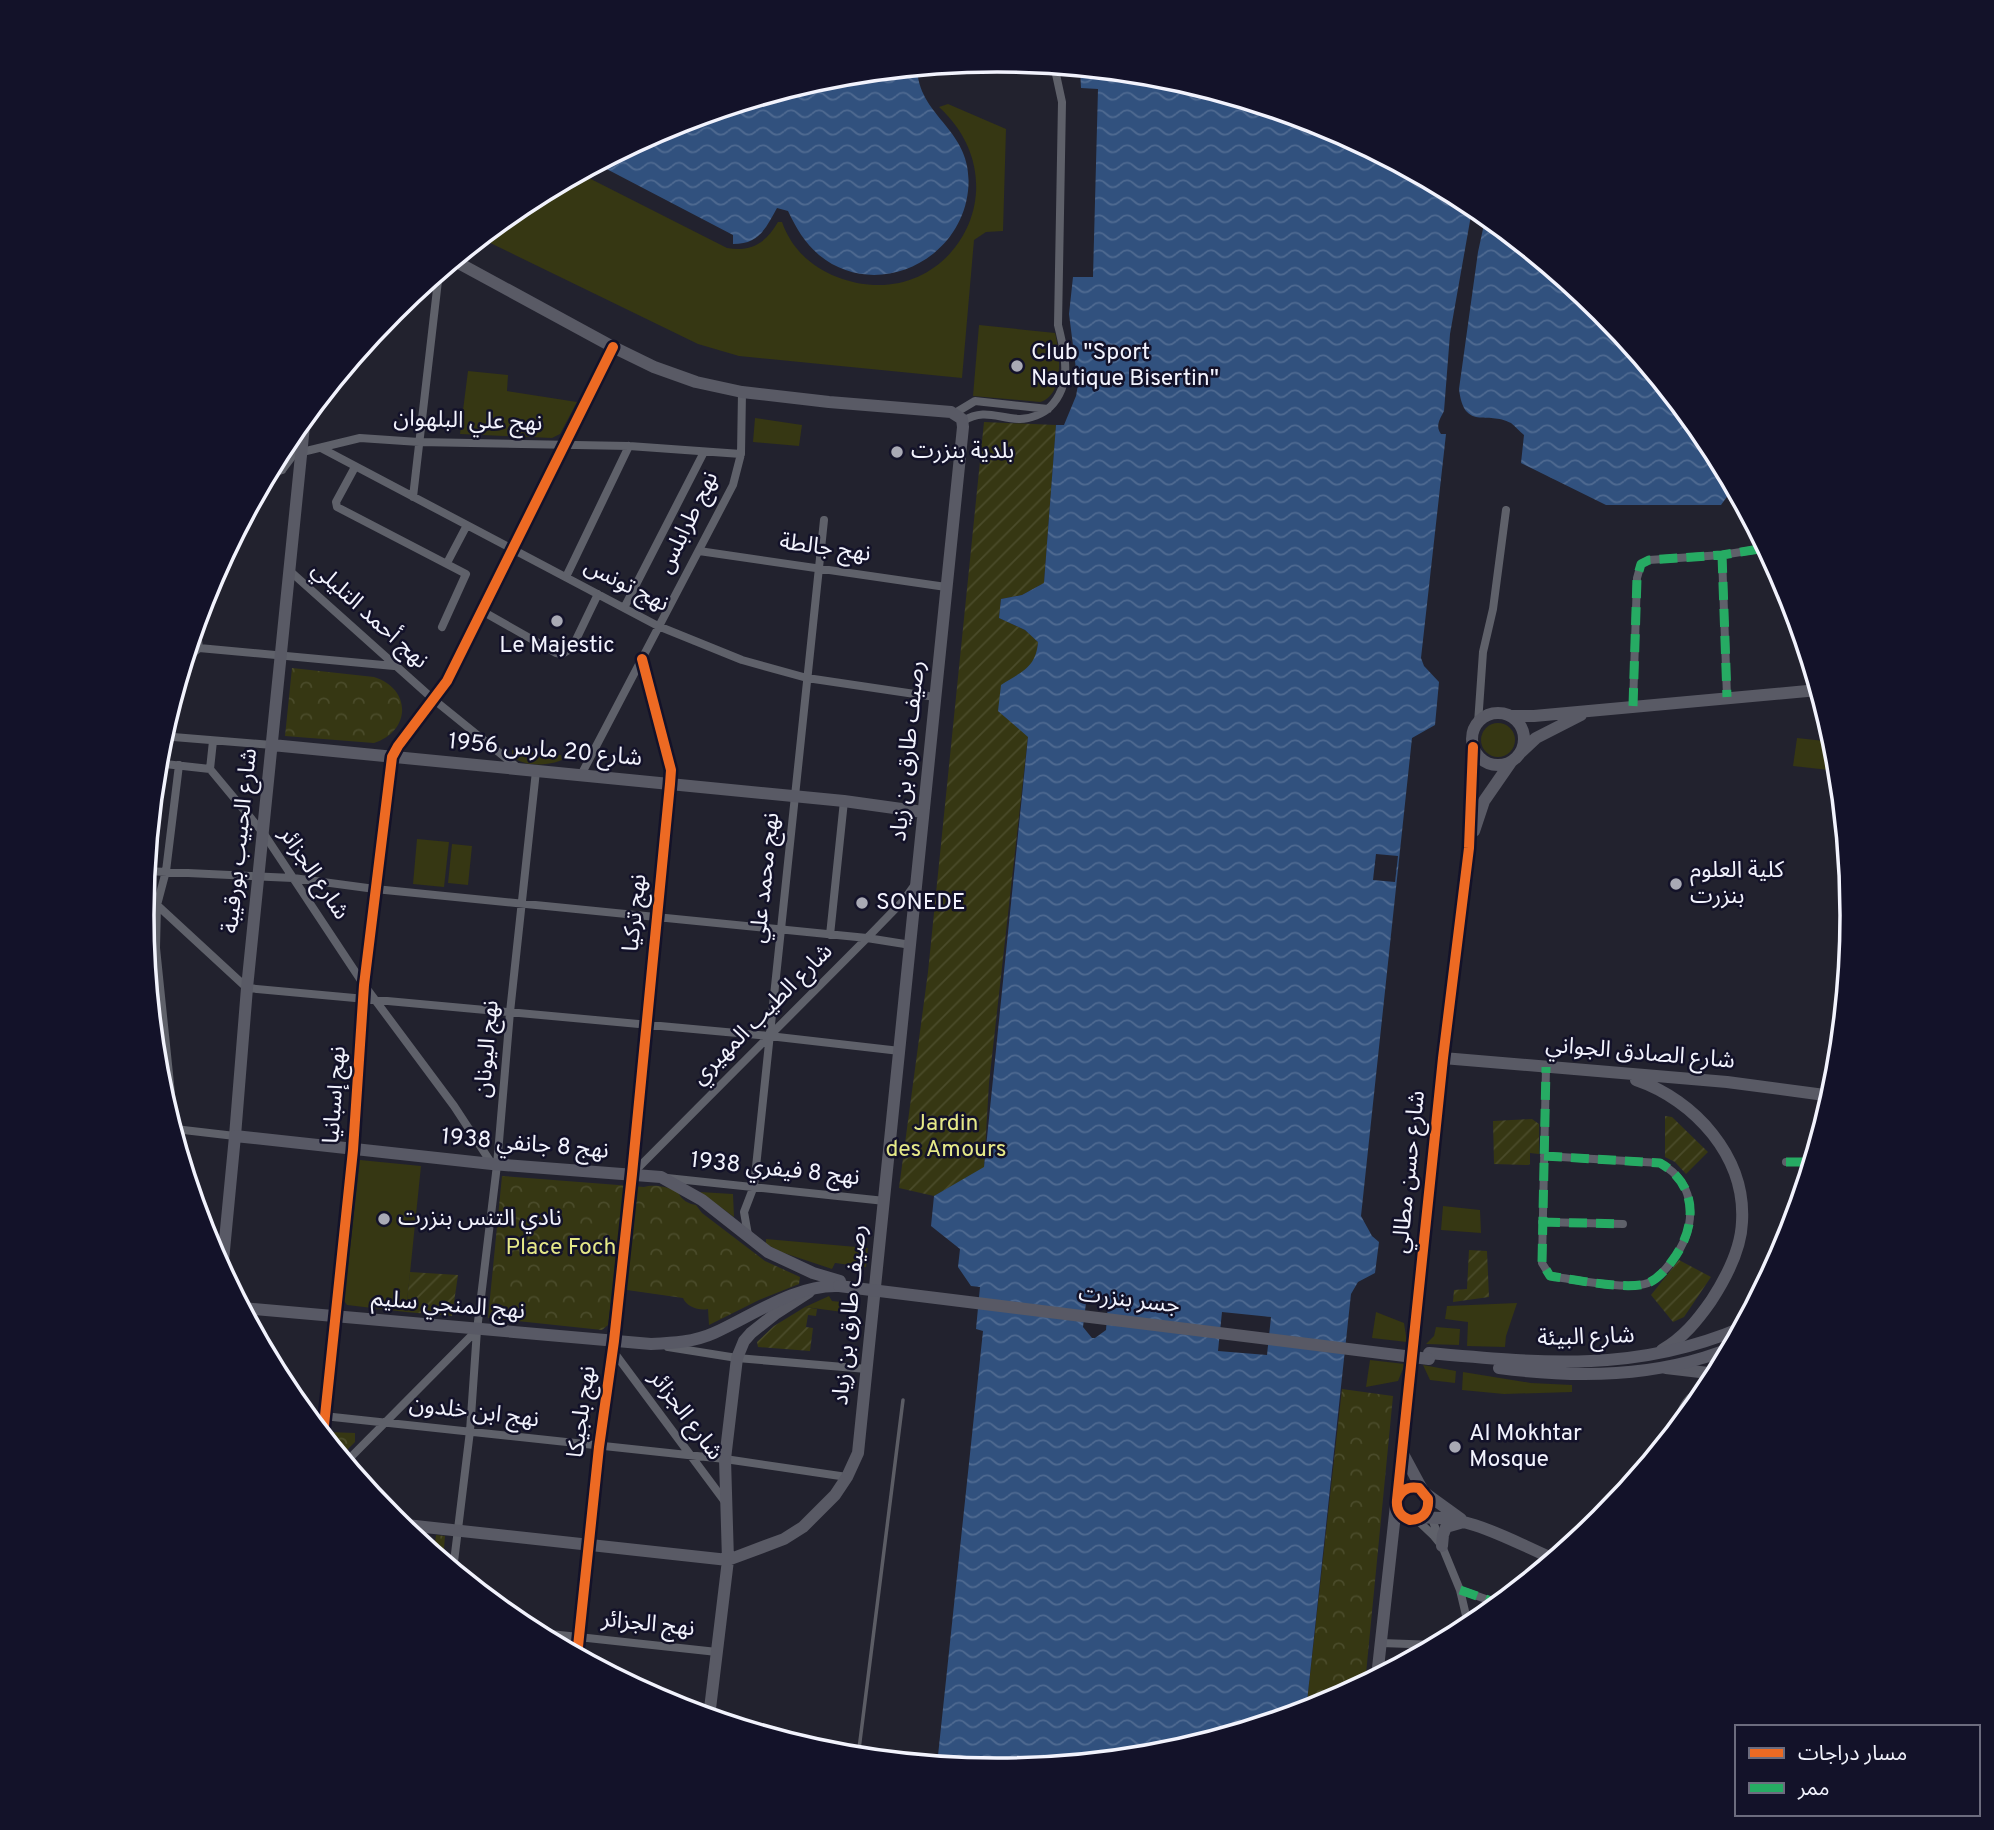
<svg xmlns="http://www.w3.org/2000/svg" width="1994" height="1830" viewBox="0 0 1994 1830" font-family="Overpass,'Noto Sans Arabic',sans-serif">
<defs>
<pattern id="forest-crowns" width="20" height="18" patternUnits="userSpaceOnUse" patternTransform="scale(1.75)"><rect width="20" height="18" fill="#363713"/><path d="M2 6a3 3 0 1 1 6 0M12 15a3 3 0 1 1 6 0" fill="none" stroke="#4a4b2a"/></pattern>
<pattern id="garden-furrows" width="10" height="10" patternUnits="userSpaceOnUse" patternTransform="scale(1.75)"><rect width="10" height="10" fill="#363713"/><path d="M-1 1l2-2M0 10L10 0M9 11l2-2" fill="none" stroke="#4a4b2a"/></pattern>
<pattern id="water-waves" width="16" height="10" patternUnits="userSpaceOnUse" patternTransform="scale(1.75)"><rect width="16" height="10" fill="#31517e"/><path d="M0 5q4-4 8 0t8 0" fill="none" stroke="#4f6a91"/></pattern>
</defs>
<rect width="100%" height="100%" fill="#22222e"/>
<path fill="#363713" d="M948,104l58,25 -3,102 -17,1 -12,8 -12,138 -223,-22 -41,-12 -218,-106 42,-35 57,-30 148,75c24,4 39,-5 51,-26h4c9,26 29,45 55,55 108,42 190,-89 102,-170z
M979,325l76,8c5,19 10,62 -15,69l-67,-6z
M468,371l40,4 -1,16 70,11 -17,32 -8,4 -92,-4z
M755,418l47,7 -3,21 -46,-4z
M1481 740a17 17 0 1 1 34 0a17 17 0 1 1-34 0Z
M1797,738l37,4 4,29 -45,-5z
M512,750l49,5 1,5c-14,6 -36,7 -50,-3z
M417,839l32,3 -5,45 -31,-3z
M452,844l20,2 -4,39 -20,-2z
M360,1160l61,6 -15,146 -59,-7 -3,-4z
M700,1192l33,2 1,23z
M1443,1206l37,4 1,23 -40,-3z
M766,1239l102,9 -2,19 -31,-4 -3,6 -51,-17 -15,-8z
M829,1296l3,5 19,2 -1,10 -45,-6z
M1517,1303l-11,33 -1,11 -38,-1 1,-24 -23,-3 2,-13z
M1376,1312l28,11 3,19 -35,-4z
M1436,1327l24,2 -1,16 -33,-1 8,-8z
M1370,1360l35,4 -7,17 -32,6z
M1423,1365l33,6 -1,12 -25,-3z
M1463,1372l68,11 41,2v7l-68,2 -42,-4z"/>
<path fill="url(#forest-crowns)" d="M292,668l82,9c38,12 37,54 0,66l-89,-7z
M502,1176l142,11c10,-3 25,0 34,5 3,8 11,12 18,13l6,8 63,48 35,16 -1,7 -40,16 -50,25 -1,-16c-9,2 -21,-2 -25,-11l-70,-10 -5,37 -6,5 -114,-12z
M1342,1389l51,7 -28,288 -41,22 -18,5z
M327,1432l28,1v9l-15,15 -15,-19z
M436,1535l9,1 -2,25 -25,-20 17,2z"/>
<path fill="url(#garden-furrows)" d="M984,422l72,3 -12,158 -22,12 -21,4 -2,19 26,12 13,12 -1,15 -39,54 30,25 -39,347 -5,85 -50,28 -35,-8 29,-216z
M1665,1116l7,1 36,35 -22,22 -11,-12 -10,-5z
M1532,1119l7,5v30l-9,-1v11l-2,1 -34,-1 -1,-43z
M1469,1250l18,1 2,46 -36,5 1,-12 13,-1z
M1679,1260l32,17 -27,40 -11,5 -22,-27z
M410,1272l48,3 -6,41 -46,-4z
M805,1307l12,2 -1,7 -8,-1 -2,12 7,1 -3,23 -52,-4 -1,-5 17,-16z"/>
<path fill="url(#water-waves)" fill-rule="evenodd" d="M917,67c1,52 58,62 51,124 -8,71 -93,110 -149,64 -14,-12 -23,-27 -31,-44l-11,-3c-11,20 -18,36 -44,36v-9l-136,-71 73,-40 160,-48z
M1080,68l84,8 161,49 148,79 -23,130 -6,77c-4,8 -9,15 -3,23h5l-25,224 3,8 15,16 -4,43 -23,13 -51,478 11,20 7,6 -4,31 -17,9 -7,12 -45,417 -143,43 -166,16 -60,-5 46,-434 -7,-2 4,-42 -9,-1 -13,-19 2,-18 -29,-23 3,-30 50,-29 44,-430 -30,-26 3,-26c20,-13 35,-17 37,-43l-13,-12 -26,-12 2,-19 21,-4 22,-12 12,-158h8l12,-29 2,-11 -9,-71 4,-37h20l5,-188 -17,-1zM1096,1294l12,10 -2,26 -11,8h-3l-9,-11 3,-24zM1222,1312l49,5 -4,38 -49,-4z
M1486,215l116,95 107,130 28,54h-8l-8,11h-115l-85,-42 3,-28c-4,-3 -9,-9 -13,-12 -24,-13 -47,9 -52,-34l19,-137z"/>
<path fill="#22222e" d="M1376,854l22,2 -3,26 -22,-2z"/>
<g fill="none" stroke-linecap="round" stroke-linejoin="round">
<path stroke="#5f616a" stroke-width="8" d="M955,413l20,-12 73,8
M963,421c21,-13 34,-3 57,-2 10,0 23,-5 30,-12 23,-23 15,-54 8,-82l4,-223 -8,-37
M321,448l337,178 84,34 65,18 128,19
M278,454l4,16
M294,454l66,-16 59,4 210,4 112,8
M355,467l-19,35 1,5 129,67 -24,53
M267,475l15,-5 12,-16
M413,497l26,-225
M699,551l247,36
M1722,555l5,142
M447,563l20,-38
M291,572l142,127 84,68
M566,577l63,-131
M624,608l80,-156
M482,611l74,42 6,1 10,-6 26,-54
M196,624l3,24
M199,648l195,18
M185,660l14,-12
M1815,691v-11
M1633,706l4,-128 4,-14 8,-4 73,-5 44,-7
M1478,723l5,-71 10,-43 13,-99
M161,736l111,9
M213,741l-3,28 54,65 100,151 90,121 38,58
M156,763l54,6
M581,775l152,-290 8,-31 1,-62
M146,871l147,7 82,11 492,49 44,7
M144,890l13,15 90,83 522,48 131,15
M830,935l14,-134
M175,1129l60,7
M176,1142l-20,-194 1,-43 9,-34 13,-106
M1544,1156l116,7c39,22 37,65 12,98 -6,8 -14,18 -24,22 -20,8 -76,-4 -98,-7l-8,-13 4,-196
M1786,1162h26
M632,1174l235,-236 36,-37 13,-18
M667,1178l218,23
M1542,1222l81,2
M748,1235l-4,-23 10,-26 70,-666
M668,1347l69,11 130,11
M613,1351l113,152
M305,1414l420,45 122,18
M323,1435l30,-285 11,-165 28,-228 6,-11 49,-65 166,-334
M1672,1435c7,-17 12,-45 35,-43
M345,1463l132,-133
M1416,1519l17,16 9,11 -11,-30
M1442,1546l18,44 9,38
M453,1570l17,-139 7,-101 20,-165 13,-153 26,-241
M1460,1590l40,14
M532,1632l185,20
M1381,1643l56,2
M577,1656l22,-209 15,-106 18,-167 38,-390 1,-14 -29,-111"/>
<path stroke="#595a65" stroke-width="12" d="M1472 739a26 26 0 1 1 52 0a26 26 0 1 1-52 0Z
M1510,716h24l284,-26
M272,745l572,56 79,11
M1520,753l16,-15 45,-23
M1474,831l10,-30 27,-39
M1443,1058l284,24 105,14
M1636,1080c59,20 110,77 106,142 -1,28 -16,56 -31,79 -14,20 -28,37 -49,49
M235,1136l12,-148 58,-572
M1666,1368l51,6
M1402,1452l21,39
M1425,1493l36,26
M1397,1500c4,-10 11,-14 22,-12l9,11c1,13 -5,20 -18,21 -10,-4 -14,-10 -13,-20l46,-442 26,-210 4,-101
M1419,1518c47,-5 93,23 135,41
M397,1524l331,36 56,-21 19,-12 32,-32 12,-18 11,-24 105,-1026 -1,-8 -11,-7 -122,-10 -87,-10 -46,-10 -42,-15 -41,-20 -160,-87
M1442,1546l1,-11 3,-8 14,-4
M1377,1677l19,-172
M709,1717l19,-157 -3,-101 12,-101 7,-17 7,-8 24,-19 34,-22"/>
<path stroke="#585965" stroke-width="12" d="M222,1271l13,-135 257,28 169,13 41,23 66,52 45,21 27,8
M242,1308l409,36c22,-1 43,-2 63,-11 38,-17 82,-49 125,-47
M1429,1353c111,10 206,20 312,-25
M1499,1368c77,10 158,10 232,-20"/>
<path stroke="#5c5d65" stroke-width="3.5" d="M858,1757l45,-357"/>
<path stroke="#585965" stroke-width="12" d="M839,1286l590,73"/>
<path stroke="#26ab63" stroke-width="9" stroke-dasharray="18 9" stroke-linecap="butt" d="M1722,555l5,142
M1815,691v-11
M1633,706l4,-128 4,-14 8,-4 73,-5 44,-7
M1544,1156l116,7c39,22 37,65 12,98 -6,8 -14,18 -24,22 -20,8 -76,-4 -98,-7l-8,-13 4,-196
M1786,1162h26
M1542,1222l81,2
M1460,1590l40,14"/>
<g stroke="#131229" stroke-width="15">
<path id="cycleway" d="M323,1435l30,-285 11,-165 28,-228 6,-11 49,-65 166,-334
M1397,1500c4,-10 11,-14 22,-12l9,11c1,13 -5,20 -18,21 -10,-4 -14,-10 -13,-20l46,-442 26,-210 4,-101
M577,1656l22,-209 15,-106 18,-167 38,-390 1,-14 -29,-111"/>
</g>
<use href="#cycleway" stroke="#ed6a23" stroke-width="10"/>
</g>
<g fill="#a9aab5" stroke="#131229" stroke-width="2.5">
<circle cx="1017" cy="366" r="7"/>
<circle cx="897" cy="452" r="7"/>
<circle cx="557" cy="621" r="7"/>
<circle cx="1676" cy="884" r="7"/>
<circle cx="862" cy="903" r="7"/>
<circle cx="384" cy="1219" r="7"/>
<circle cx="1455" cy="1447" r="7"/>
</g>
<g text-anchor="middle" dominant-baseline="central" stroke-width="5" stroke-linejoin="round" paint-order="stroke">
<g font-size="23" fill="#f2f3fd" stroke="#131229" text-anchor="start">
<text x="1031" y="353">Club "Sport<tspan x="1031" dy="26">Nautique Bisertin"</tspan></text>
<text x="911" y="452">بلدية بنزرت</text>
<text x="557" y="646" text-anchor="middle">Le Majestic</text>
<text x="1690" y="871">كلية العلوم<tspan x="1690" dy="26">بنزرت</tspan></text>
<text x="876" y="903">SONEDE</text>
<text x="398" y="1219">نادي التنس بنزرت</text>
<text x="1469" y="1434">Al Mokhtar<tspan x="1469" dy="26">Mosque</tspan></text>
</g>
<g font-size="23" fill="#f2f3fd" stroke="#131229">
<text transform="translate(468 422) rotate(2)">نهج علي البلهوان</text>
<text transform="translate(689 523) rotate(-64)">نهج طرابلس</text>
<text transform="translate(825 549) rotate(8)">نهج جالطة</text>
<text transform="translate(626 586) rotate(27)">نهج تونس</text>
<text transform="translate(369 616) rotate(42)">نهج أحمد التليلي</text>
<text transform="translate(545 751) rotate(5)">شارع 20 مارس 1956</text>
<text transform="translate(909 751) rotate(-84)">رصيف طارق بن زياد</text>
<text transform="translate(241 841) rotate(-84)">شارع الحبيب بورقيبة</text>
<text transform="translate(313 874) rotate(56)">شارع الجزائر</text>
<text transform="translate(766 878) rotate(-84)">نهج محمد علي</text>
<text transform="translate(636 913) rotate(-84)">نهج تركيا</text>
<text transform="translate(763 1015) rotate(-45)">شارع الطيب المهيري</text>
<text transform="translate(488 1049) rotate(-85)">نهج اليونان</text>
<text transform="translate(1640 1054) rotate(5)">شارع الصادق الجواني</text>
<text transform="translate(336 1095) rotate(-86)">نهج إسبانيا</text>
<text transform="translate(525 1145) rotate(5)">نهج 8 جانفي 1938</text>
<text transform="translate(775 1170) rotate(6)">نهج 8 فيفري 1938</text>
<text transform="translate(1410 1172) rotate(-84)">شارع حسن مطالي</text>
<text transform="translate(1129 1301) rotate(7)">جسر بنزرت</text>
<text transform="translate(448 1306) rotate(5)">نهج المنجي سليم</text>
<text transform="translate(851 1315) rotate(-84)">رصيف طارق بن زياد</text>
<text transform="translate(1586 1338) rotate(-2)">شارع البيئة</text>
<text transform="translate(583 1412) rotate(-82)">نهج بلجيكا</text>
<text transform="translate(474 1413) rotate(7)">نهج ابن خلدون</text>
<text transform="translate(685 1416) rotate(53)">شارع الجزائر</text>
<text transform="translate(648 1625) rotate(6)">نهج الجزائر</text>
</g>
<g font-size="23" fill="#e5e888" stroke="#131229">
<text x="946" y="1124">Jardin<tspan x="946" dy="26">des Amours</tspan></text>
<text x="561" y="1248">Place Foch</text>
</g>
</g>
<path d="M0 0H1994V1830H0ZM154 915a843 843 0 1 1 1686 0a843 843 0 1 1-1686 0Z" fill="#131229" fill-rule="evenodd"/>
<path fill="none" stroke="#f2f3fd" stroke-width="3.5" d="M154 915a843 843 0 1 1 1686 0a843 843 0 1 1-1686 0Z"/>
<rect x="1735" y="1725" width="245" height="91" fill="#131229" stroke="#6c6c7e" stroke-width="2"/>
<rect x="1749" y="1748" width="35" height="10" fill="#ed6a23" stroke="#6c6c7e" stroke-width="2"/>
<text x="1798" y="1760" font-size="21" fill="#f2f3fd">مسار دراجات</text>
<rect x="1749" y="1783" width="35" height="10" fill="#26ab63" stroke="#6c6c7e" stroke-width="2"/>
<text x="1798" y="1795" font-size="21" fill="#f2f3fd">ممر</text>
</svg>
